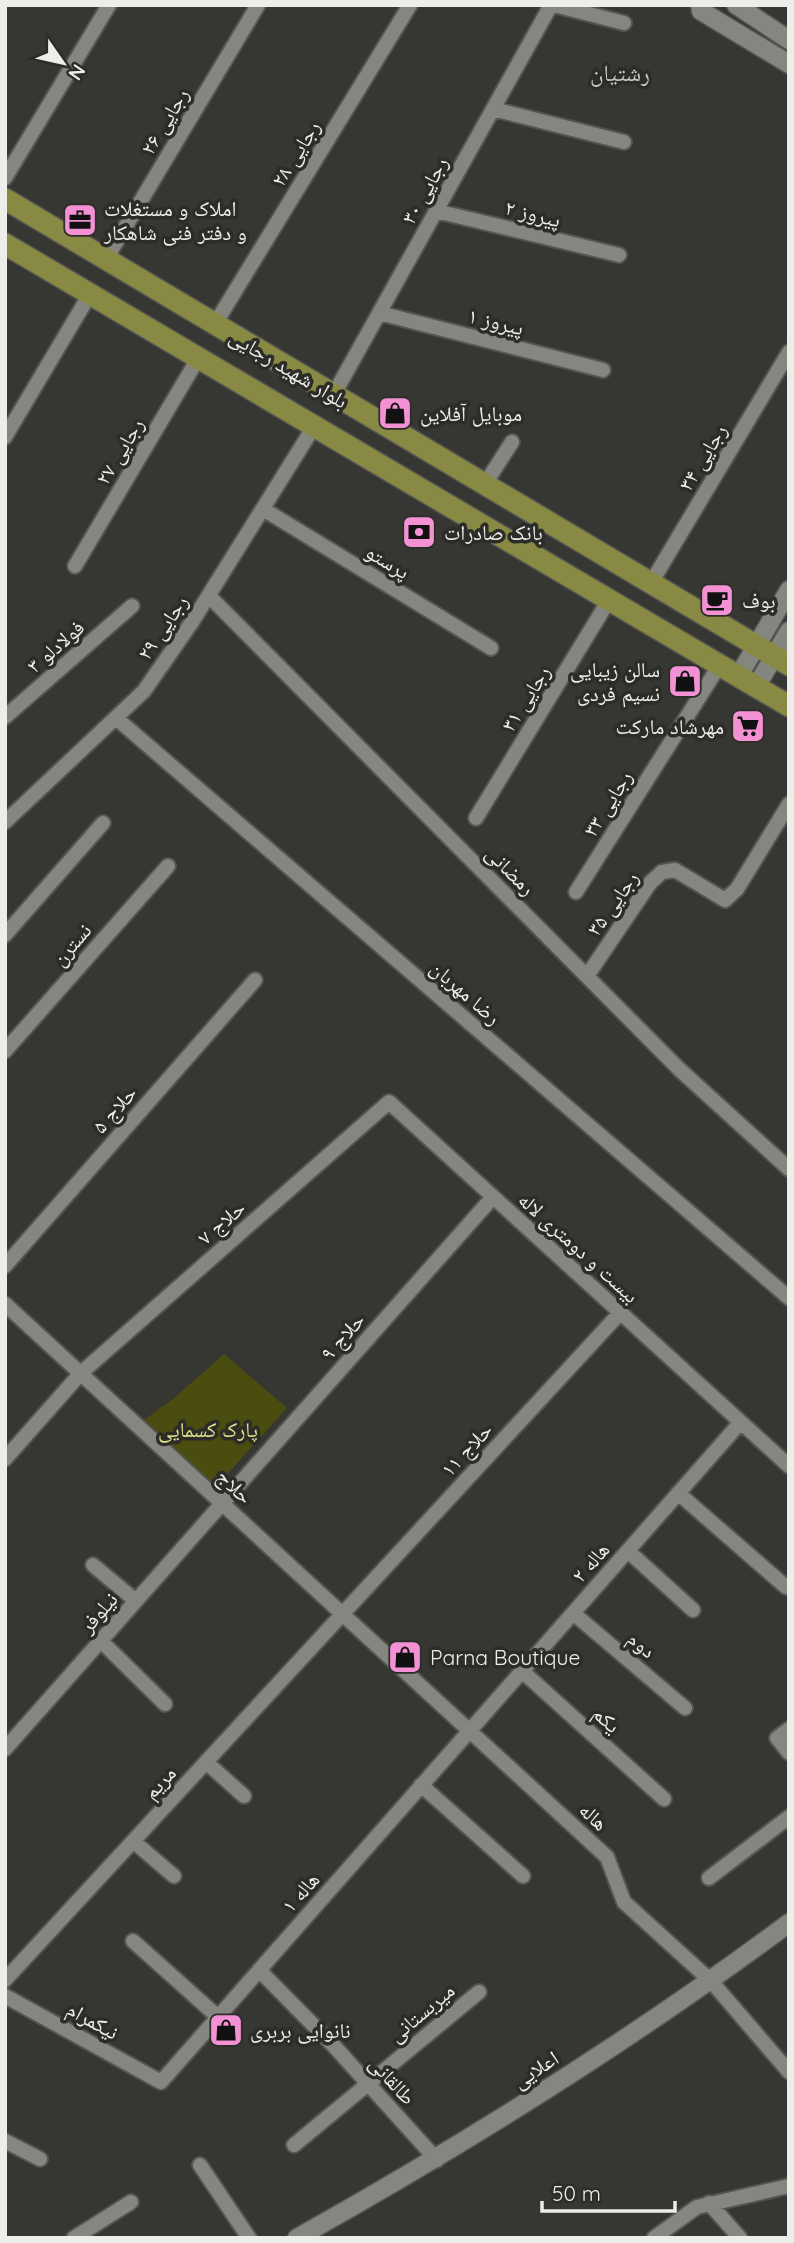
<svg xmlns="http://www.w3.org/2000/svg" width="794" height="2243" viewBox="0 0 794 2243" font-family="Quicksand,'Noto Naskh Arabic',sans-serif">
<rect width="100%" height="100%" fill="#363632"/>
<path fill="#4b4c10" d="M224,1354l63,54 -76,84 -74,-67 36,-26z"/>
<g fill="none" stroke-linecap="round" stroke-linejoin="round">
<g stroke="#545450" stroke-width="18">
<path id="minor" d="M554,5l70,18
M493,109l131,33
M5,178l104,-173
M436,211l183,44
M106,259l152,-254
M379,313l224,57
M215,324l195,-319
M334,394l217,-389
M5,437l85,-143
M485,484l27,-42
M263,509l228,139
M75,566l124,-209
M651,583l138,-231
M209,596l470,473 110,100
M5,717l127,-111
M116,718l673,580
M476,818l133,-218
M5,822l139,-131 48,-69 123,-197
M576,892l143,-226
M5,935l98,-112
M587,976l63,-93 12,-11 13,-2 50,30 12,-11 52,-85
M5,1051l163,-185
M5,1266l250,-286
M5,1304l602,553 17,45 87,79 78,91
M5,1459l76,-86 308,-271 400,364
M678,1493l108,94
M628,1551l65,59
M93,1565l43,36
M573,1613l112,95
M101,1641l64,63
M522,1671l142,128
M789,1729l-12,9 12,15
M5,1749l488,-552
M206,1762l38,34
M421,1785l102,91
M133,1841l41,35
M709,1878l80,-61
M133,1941l85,76
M259,1970l75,76 103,114
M5,1980l615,-667
M5,1996l156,86 579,-659
M5,2141l35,18
M294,2145l185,-153
M200,2165l49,73
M709,2203l31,35
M74,2238l57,-36
M654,2238l43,-31 92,-21"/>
</g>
<g stroke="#545450" stroke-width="21">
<path id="tertiary" d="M700,5l1,6 88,53
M736,5l53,35
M738,677l51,-87
M756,687l33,-56
M297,2238c170,-95 336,-199 492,-315"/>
</g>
<g stroke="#545450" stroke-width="24">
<path id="primary" d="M5,199l784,466
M5,244l784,462"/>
</g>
<use href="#minor" stroke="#858680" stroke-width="14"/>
<use href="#tertiary" stroke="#858680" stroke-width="18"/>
<use href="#primary" stroke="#888a43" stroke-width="21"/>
</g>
<defs>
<g id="office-square" transform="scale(1.75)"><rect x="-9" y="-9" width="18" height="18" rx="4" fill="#f491d4" stroke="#2c2c28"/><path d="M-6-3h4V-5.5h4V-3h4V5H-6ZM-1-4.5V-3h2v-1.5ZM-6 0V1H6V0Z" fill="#111"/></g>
<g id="shop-square" transform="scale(1.75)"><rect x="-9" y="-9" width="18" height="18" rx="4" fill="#f491d4" stroke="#2c2c28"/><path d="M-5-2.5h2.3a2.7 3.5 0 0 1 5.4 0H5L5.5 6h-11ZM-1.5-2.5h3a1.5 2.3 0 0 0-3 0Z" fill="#111"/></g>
<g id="bank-square" transform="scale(1.75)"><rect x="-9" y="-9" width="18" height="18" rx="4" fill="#f491d4" stroke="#2c2c28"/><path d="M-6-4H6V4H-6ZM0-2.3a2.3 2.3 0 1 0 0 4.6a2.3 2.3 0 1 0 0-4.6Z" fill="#111"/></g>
<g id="cafe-square" transform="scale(1.75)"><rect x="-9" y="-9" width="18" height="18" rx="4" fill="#f491d4" stroke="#2c2c28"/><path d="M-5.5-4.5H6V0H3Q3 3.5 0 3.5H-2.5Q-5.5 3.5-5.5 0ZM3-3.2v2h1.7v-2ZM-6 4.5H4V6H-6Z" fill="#111"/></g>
<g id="supermarket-square" transform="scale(1.75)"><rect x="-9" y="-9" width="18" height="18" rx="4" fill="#f491d4" stroke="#2c2c28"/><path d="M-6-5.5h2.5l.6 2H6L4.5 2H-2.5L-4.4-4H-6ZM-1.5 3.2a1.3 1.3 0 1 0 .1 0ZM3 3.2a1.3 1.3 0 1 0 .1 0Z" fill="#111"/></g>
</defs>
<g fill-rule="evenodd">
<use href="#office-square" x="80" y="220"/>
<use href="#shop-square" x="395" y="413"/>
<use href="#bank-square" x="419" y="532"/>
<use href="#cafe-square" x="717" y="600"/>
<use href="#shop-square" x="685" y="681"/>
<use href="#supermarket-square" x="748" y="726"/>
<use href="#shop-square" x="405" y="1657"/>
<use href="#shop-square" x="226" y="2030"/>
</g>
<g text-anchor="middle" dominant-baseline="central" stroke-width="7" stroke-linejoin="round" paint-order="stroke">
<g font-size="21" fill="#ededea" stroke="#2c2c28">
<text transform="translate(164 121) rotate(-59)">رجایی ۲۶</text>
<text transform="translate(295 153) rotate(-58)">رجایی ۲۸</text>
<text transform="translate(424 190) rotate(-61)">رجایی ۳۰</text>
<text transform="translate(533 213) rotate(14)">پیروز ۲</text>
<text transform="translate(496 321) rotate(14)">پیروز ۱</text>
<text transform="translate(289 368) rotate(31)">بلوار شهید رجایی</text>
<text transform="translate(119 451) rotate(-59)">رجایی ۲۷</text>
<text transform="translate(702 457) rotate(-59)">رجایی ۳۴</text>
<text transform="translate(388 561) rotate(31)">پرستو</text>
<text transform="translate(162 627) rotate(-56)">رجایی ۲۹</text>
<text transform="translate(55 646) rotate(-41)">فولادلو ۳</text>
<text transform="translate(525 698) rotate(-58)">رجایی ۳۱</text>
<text transform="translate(607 803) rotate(-58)">رجایی ۳۳</text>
<text transform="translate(511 870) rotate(45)">رمضانی</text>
<text transform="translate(612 903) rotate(-55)">رجایی ۳۵</text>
<text transform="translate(71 944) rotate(-49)">نسترن</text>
<text transform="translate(466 992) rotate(41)">رضا مهربان</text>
<text transform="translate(114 1109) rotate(-49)">حلاج ۵</text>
<text transform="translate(221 1222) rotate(-41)">حلاج ۷</text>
<text transform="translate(579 1247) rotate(42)">بیست و دومتری لاله</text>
<text transform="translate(342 1336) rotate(-49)">حلاج ۹</text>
<text transform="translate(466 1449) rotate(-47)">حلاج ۱۱</text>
<text transform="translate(235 1486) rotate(43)">حلاج</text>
<text transform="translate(590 1562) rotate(-49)">هاله ۲</text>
<text transform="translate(98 1612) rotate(-49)">نیلوفر</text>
<text transform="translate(642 1644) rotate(40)">دوم</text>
<text transform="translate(607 1719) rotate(42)">یکم</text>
<text transform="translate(159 1782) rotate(-47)">مریم</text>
<text transform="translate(594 1816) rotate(43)">هاله</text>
<text transform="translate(300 1892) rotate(-49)">هاله ۱</text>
<text transform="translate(421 2012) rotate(-40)">میربستانی</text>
<text transform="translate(93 2020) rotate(29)">نیکمرام</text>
<text transform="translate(535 2069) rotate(-33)">اعلایی</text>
<text transform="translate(393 2080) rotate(48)">طالقانی</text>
</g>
<g font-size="21" fill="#ededea" stroke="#2c2c28" text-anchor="start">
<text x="104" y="208">املاک و مستغلات<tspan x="104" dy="24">و دفتر فنی شاهکار</tspan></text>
<text x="420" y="413">موبایل آفلاین</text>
<text x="444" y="532">بانک صادرات</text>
<text x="742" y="600">بوف</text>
<text x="660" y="669" text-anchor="end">سالن زیبایی<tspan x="660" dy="24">نسیم فردی</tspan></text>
<text x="724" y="726" text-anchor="end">مهرشاد مارکت</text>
<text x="430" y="1657">Parna Boutique</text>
<text x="250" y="2030">نانوایی بربری</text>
</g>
<g font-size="21" fill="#dfe28c" stroke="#2c2c28">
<text x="208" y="1429">پارک کسمایی</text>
</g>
<g font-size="23" fill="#c8c9c3" stroke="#2c2c28">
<text x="620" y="72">رشتیان</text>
</g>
</g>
<rect width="794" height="2243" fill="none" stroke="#ededea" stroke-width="14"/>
<g transform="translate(63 63) rotate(124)" stroke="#2c2c28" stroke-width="5" paint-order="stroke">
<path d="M0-5L12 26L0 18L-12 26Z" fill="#ededea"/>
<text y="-10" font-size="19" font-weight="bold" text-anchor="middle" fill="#ededea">N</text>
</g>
<path d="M542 2201v10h133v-10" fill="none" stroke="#ededea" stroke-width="3.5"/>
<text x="552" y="2201" font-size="21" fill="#ededea" stroke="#2c2c28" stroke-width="5" paint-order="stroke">50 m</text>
</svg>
